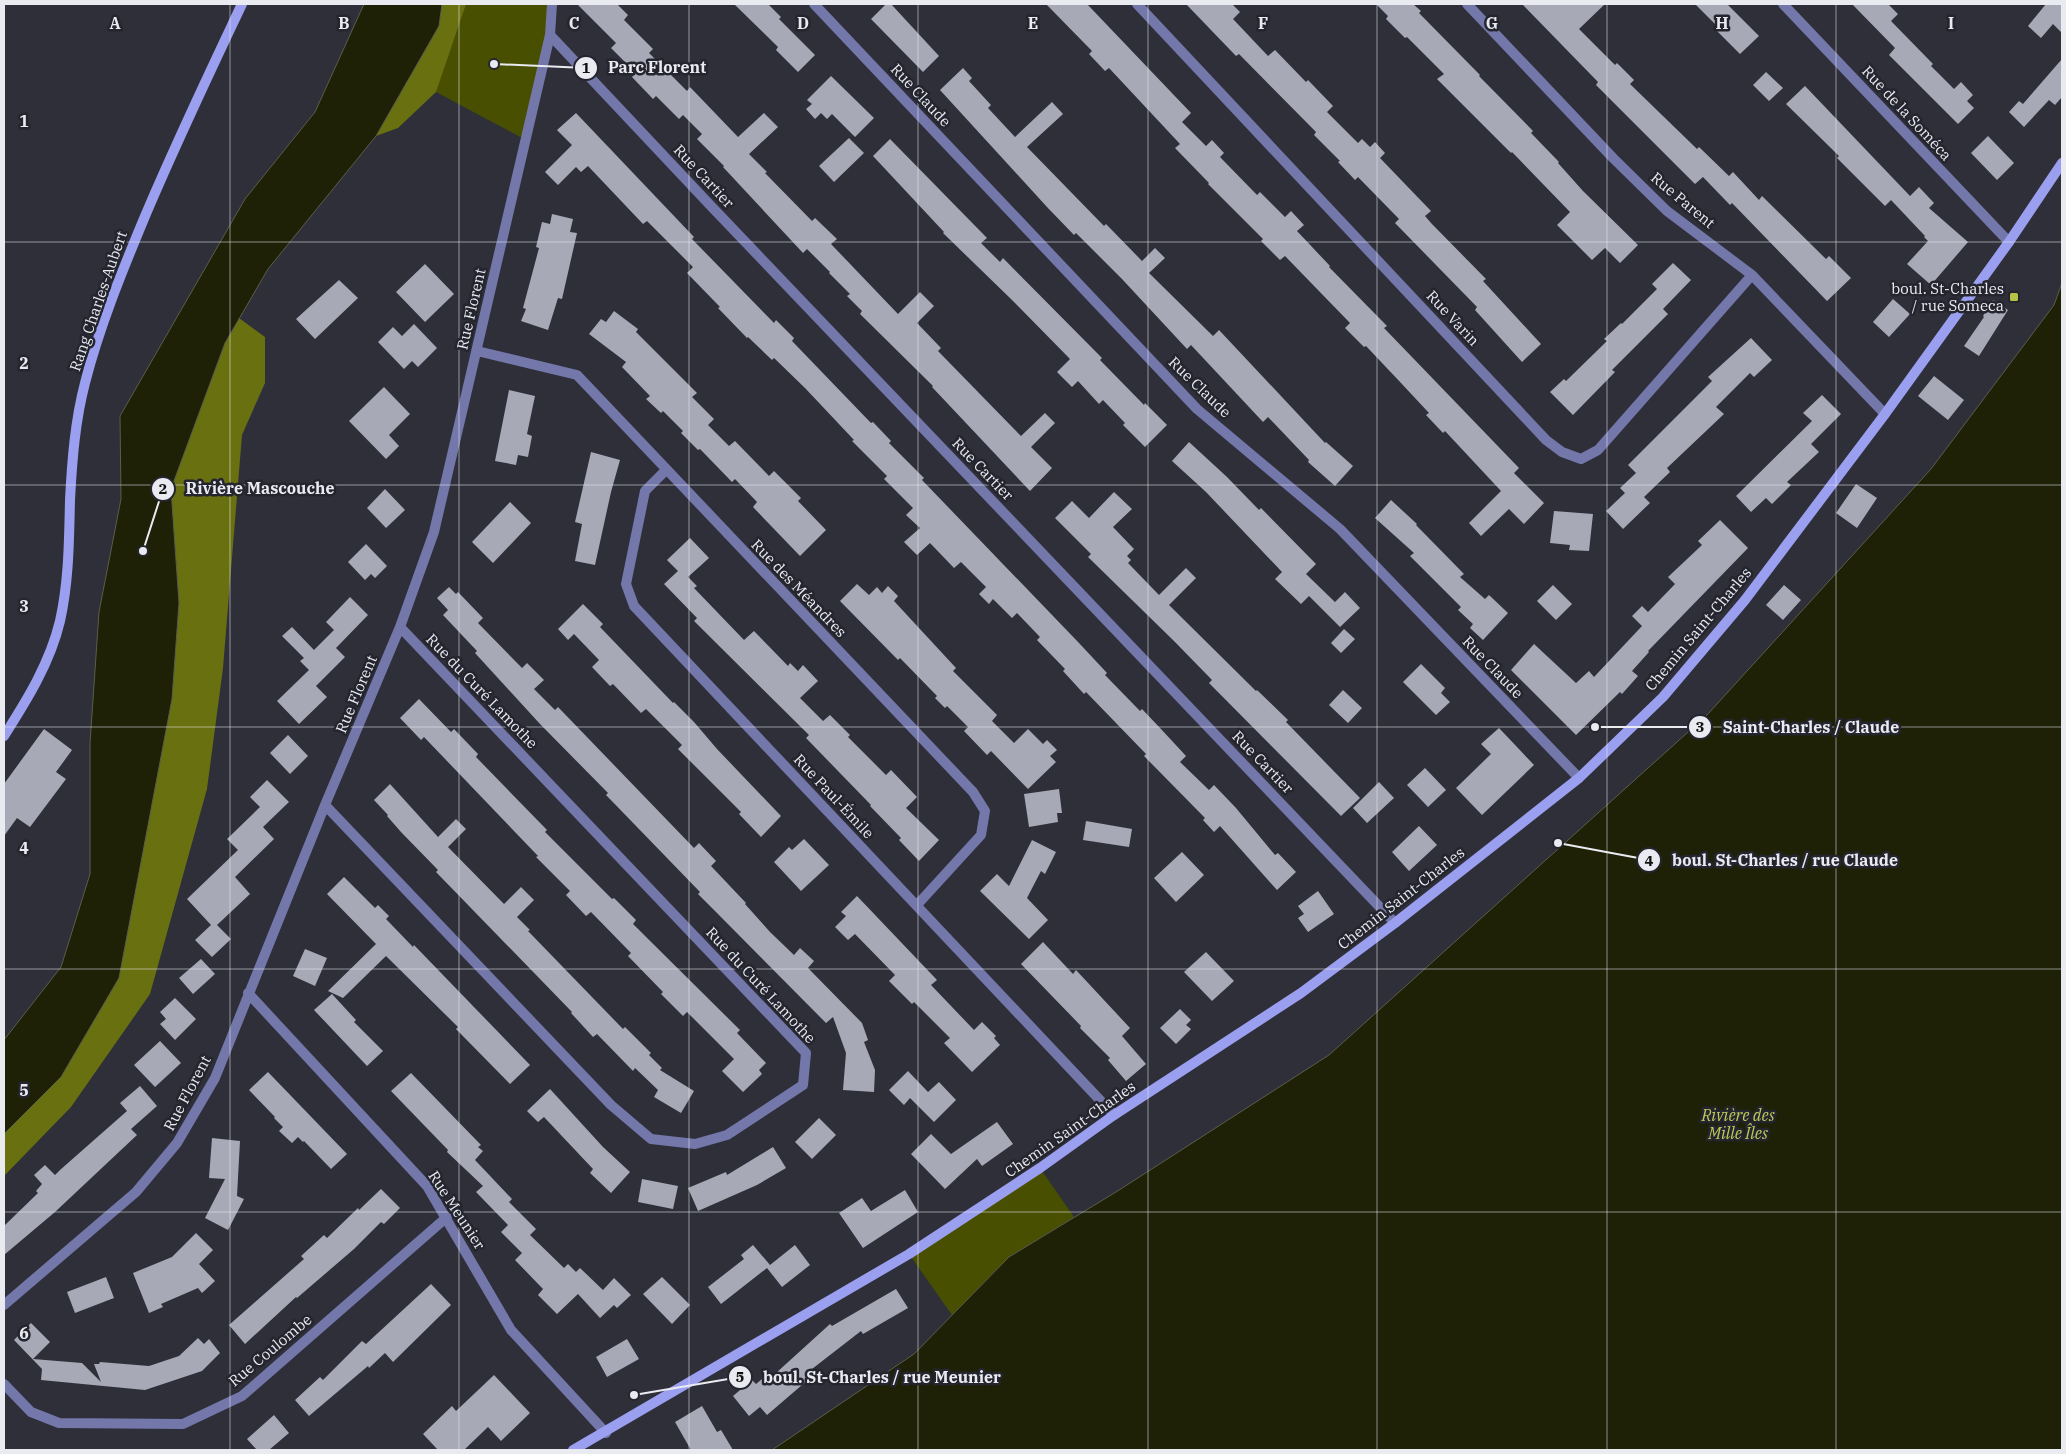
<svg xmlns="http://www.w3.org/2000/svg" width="2066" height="1454" viewBox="0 0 2066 1454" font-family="'IBM Plex Serif',serif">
<rect width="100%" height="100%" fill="#2e2f39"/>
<path fill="#494f00" d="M462,4h95l-31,136 -90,-48z
M1040,1168l34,49 -65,40 -57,58 -43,-61z"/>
<path fill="#697010" d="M442,4h24l-30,88 -38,36 -22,8 63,-110z
M239,318l26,19v46l-23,52 -19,233 -16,121 -57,205 -79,113 -67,69v-42l57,-57 111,-378 7,-96 -8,-114 54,-146z"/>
<path fill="#1e2106" stroke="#5b5e4c" d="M364,4h78l-3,22 -63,110 -108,133 -43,74 -54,146 8,114 -7,96 -53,279 -58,99 -57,57v-94l57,-73 29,-93v-131l9,-131 22,-113 -1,-83 125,-217 70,-87z
M2062,283v1167h-1290l142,-96 95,-97 107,-65 213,-137 378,-340 224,-246 123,-164z"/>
<path fill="#a7a9b6" d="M577,4h40l11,11 -4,5 29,29 -4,4 38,38 3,-4 48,50 26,-24 14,14 -29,27 18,18 -2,1 47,48 3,-3 22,21 -6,5 67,70 22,-22 14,14 -17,17 24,25 -3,3 83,85 24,-23 10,10 -24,24 21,21 -22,23 -98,-104 1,-1 -73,-72 2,-3 -15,-15 3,-2 -21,-21 1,-1 -23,-23 -4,4 -80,-86 1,-1 -27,-27 5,-5 -19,-19 -4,4 -23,-23 -3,3 -21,-22 4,-4 -25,-25 5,-5z
M734,4h34l13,13 -2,2 36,36 -17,17 -22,-22 2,-3z
M886,4h5l48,52 -16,16 -52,-53z
M1046,4h41l104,109 -9,9 24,24 6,-6 12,13 -4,4 37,38 3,-3 25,25 6,-6 13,14 -7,6 33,35 -1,1 58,59 -3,2 135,140 -5,5 30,30 -20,21 -15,-15 -28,27 -12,-13 32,-32 -56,-60 -2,2 -17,-18 3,-2 -28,-30 -35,-37 -2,1 -19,-19 5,-5 -33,-34 -32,-33 -5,4 -19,-19 2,-2 -55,-55 1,-1 -34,-35 5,-4 -71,-76 -4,3 -16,-17 3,-3z
M1186,4h46l8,8 -7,7 35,37 7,-6 31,32 2,-2 25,26 -6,6 31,31 4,-4 8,8 5,-5 10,11 -5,5 51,53 -6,5 6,7 55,56 -3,2 58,63 -19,18 -47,-52 2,-3 -82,-84 4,-4 -41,-42 -3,3 -17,-18 2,-1 -26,-26 2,-3 -77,-78 -3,2z
M1376,4h37l8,7 -2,2 61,62 -1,1 54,55 -2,2 28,29 -1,1 25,28 55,54 -18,18 -15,-15 -13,12 -35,-35 13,-13 -58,-60 -1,1 -74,-74 7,-5 -37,-37 -2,1 -19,-19 2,-3z
M1522,4h83l-26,25 36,36 2,-2 17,17 -4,4 67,65 2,-2 30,29 4,-4 26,28 3,-4 64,63 3,-3 22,22 -24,23 -95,-98 -2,2 -27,-28 -8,7 -99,-99 2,-3z
M1695,4h32l32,32 -19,18 -26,-26 3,-2z
M1852,4h36l10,10 -7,7 42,43 -2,2 23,23 7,-7 12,13 -6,6 7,7 -16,16 -69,-69 6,-7z
M2046,4h16v29l-9,-9 -12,14 -13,-12z
M2062,59v38l-7,8 -6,-5 -25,27 -15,-15 10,-11 4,3z
M963,68l9,10 -3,3 22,24 -3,3 27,29 37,-35 11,12 -36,33 77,79 2,-2 36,37 13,-13 10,10 -16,15 64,63 6,-6 106,113 1,-1 27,24 -18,20 -27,-24 1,-2 -41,-43 -5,5 -72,-77 -4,4 -65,-70 -46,-46 -2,2 -27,-28 -107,-117z
M1766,72l17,16 -14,13 -16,-16z
M831,76l43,42 -19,19 -23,-23 -5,5 -6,-6 -6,6 -9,-10 6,-5 -5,-4z
M1805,86l105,110 9,-9 15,16 -5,5 39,34 -37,43 -24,-21 21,-23 -4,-4 1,-1 -34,-36 -6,6 -48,-48 2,-2 -53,-52z
M576,113l118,124 -2,2 82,84 2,-3 18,18 -2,3 79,82 2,-1 18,19 -2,2 35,35 -2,2 157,163 28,30 -2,2 35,36 2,-2 19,20 25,27 -6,6 29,28 5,-5 22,23 39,47 3,-2 18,19 -19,18 -57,-64 -6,6 -11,-12 2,-2 -61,-62 2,-2 -60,-62 -2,2 -21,-23 2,-2 -28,-29 3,-3 -23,-24 -5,5 -19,-19 -4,5 -10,-10 7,-7 -25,-25 -7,6 -24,-25 -13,12 -13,-13 16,-14 -14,-13 7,-7 -29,-29 3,-3 -35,-35 2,-1 -49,-52 -31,-30 -2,2 -24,-23 -1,1 -29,-30 2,-1 -33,-34 6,-6 -46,-46 -4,3 -55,-58 -7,6 -5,-5 -18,18 -13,-13 27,-27 -15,-15z
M1988,136l26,27 -17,17 -26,-27z
M849,138l15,15 -30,29 -15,-16z
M890,139l97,99 -6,5 19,19 3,-4 99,100 -2,2 44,45 1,-2 22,22 -22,22 -22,-22 2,-2 -22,-23 -4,4 -21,-23 -6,6 -15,-15 13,-13 -58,-59 -69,-67 1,-1 -71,-76z
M552,214l21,5 -3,13 7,1 -15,66 -4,-1 -10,32 -27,-9 5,-12 -3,-1 16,-60 -3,-1 6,-25 8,2z
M1673,263l18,17 -28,29 5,5 -56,56 3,2 -42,43 -23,-23 14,-13 2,2 41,-40 -3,-2 17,-16 1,1 35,-35 -5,-5z
M425,264l29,30 -29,28 -29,-30z
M339,280l19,18 -43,41 -19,-20z
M1893,299l17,15 -21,23 -16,-15z
M1993,300l15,10 -29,46 -15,-10 20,-29 -1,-1z
M614,311l24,18 -2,3 61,61 -5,4 22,22 -6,6 21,21 6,-5 34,35 5,-5 27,27 -3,3 28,29 -26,26 -47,-49 4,-5 -22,-23 -3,3 -32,-33 -2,1 -17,-17 2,-2 -20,-20 -2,2 -15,-14 4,-3 -28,-29 4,-5 -37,-28 12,-15 5,3z
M414,324l23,24 -19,19 -6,-6 -8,8 -26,-27 15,-15 9,9z
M1751,338l21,22 -18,17 -4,-4 -34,34 8,7 -57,54 3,4 -26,25 6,6 -27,26 -17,-18 19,-18 -5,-5 16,-15 -8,-8 84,-84 -4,-4z
M1934,376l30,24 -16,20 -30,-24z
M384,387l26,27 -21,21 10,11 -13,13 -37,-38z
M509,390l26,6 -8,38 5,2 -4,21 -10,-2 -2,10 -21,-4z
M1822,395l19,19 -30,30 8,8 -32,30 4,3 -19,19 -6,-6 -15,14 -15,-16 76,-75 -9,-8z
M1189,442l38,35 32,33 2,-2 55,56 -10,10 29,28 10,-10 15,16 -20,19 -31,-31 -8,8 -26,-25 7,-7 -76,-80 -34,-31z
M591,452l29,8 -9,32 -16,73 -20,-4 7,-37 -7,-2z
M1856,484l21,14 -20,30 -21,-15z
M385,489l20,21 -19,18 -19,-20z
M1114,492l18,17 -19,18 21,22 -7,7 4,4 -3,3 31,32 27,-27 10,10 -27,27 87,86 1,-1 31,30 -2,2 74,76 -19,18 -132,-133 3,-3 -37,-38 -87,-85 3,-3 -36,-36 17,-17 17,17z
M1391,500l26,24 -1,1 48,49 -4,3 25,22 4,-4 19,18 -25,27 -13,-12 3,-4 -15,-14 3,-3 -51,-51 4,-3 -39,-35z
M510,502l21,21 -38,40 -21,-21z
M1554,511l39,3 -4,37 -20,-1 1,-5 -20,-2z
M1720,520l28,28 -100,103 1,1 -17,19 6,5 -16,18 -2,-2 -44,43 -65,-65 23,-26 42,39 13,-12 5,6 48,-51 -10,-10 10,-10 6,6 27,-28 -7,-7 34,-32 -4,-4z
M690,538l19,20 -21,19 9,9 -3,2 50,52 10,-9 34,35 2,-3 8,8 5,-6 15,16 -18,17 23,23 7,-6 20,20 -2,2 38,38 5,-5 26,27 -11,11 33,32 -20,21 -20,-21 2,-2 -31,-32 1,-1 -65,-67 3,-3 -115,-114 3,-3 -33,-34 14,-13 -11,-11z
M366,544l21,22 -12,12 -4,-4 -6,6 -17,-18z
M857,584l12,11 8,-8 5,6 6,-7 10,10 -4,5 62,67 -3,3 44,44 -5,6 22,22 14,-14 15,15 4,-4 10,10 -7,6 6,6 -28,27 -37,-38 -4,4 -23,-24 4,-4 -21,-21 -2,2 -10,-10 2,-2 -37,-38 -2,2 -58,-59z
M1553,585l19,19 -16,16 -19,-19z
M1784,585l17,15 -18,20 -17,-15z
M449,587l7,7 2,-2 25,26 -5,5 44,45 5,-5 17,17 -10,9 21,21 3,-3 136,141 5,-5 17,18 -5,5 35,37 -1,1 25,28 24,23 6,-7 14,13 -6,7 54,55 6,17 -4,2 11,28 -1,22 -31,-2 3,-37 -13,-36 -7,6 -109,-110 -19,-19 2,-2 -94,-97 2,-2 -68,-69 -65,-71 2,-2 -34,-36 5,-5 -11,-12z
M350,597l18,18 -32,33 9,9 -29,29 11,11 -28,27 -22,-23 32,-31 -9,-9 4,-3 -22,-22 10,-9 22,23 20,-20 -8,-8z
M583,604l20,20 -3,3 73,76 1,-1 20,20 23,27 64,67 -20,21 -22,-23 2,-2 -63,-63 4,-4 -36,-36 -5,4 -28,-29 -3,2 -18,-19 7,-7 -25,-26 -6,6 -10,-11z
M1344,629l11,10 -14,14 -10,-10z
M1421,664l24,24 -4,5 9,9 -14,13 -33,-33z
M1343,690l19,18 -14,15 -19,-18z
M419,699l32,33 3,-3 24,25 -2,3 71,73 -2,2 67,67 2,-1 22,22 -3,4 107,106 -3,3 29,30 -7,7 3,4 -19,18 -21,-21 12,-12 -47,-47 -4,4 -22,-22 2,-2 -35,-36 3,-3 -40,-41 -5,4 -20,-21 4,-4 -34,-34 2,-1 -114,-119 -3,3 -21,-22z
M1499,728l35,37 -52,50 -26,-27 35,-34 -10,-10z
M44,729l28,21 -16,22 10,7 -36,48 -13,-9 -13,18v-52z
M288,735l20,21 -18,18 -20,-21z
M1425,768l21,22 -18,17 -21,-22z
M267,780l22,22 -26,25 11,12 -39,38 15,17 -33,31 14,14 -19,18 -17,-17 16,-15 -24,-26 51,-49 -11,-11 33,-32 -10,-10z
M1379,782l15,16 -27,25 -14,-15z
M390,784l48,53 18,-18 10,10 -18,18 56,57 17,-17 13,13 -17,17 13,13 -2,1 95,98 2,-2 26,26 -2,2 13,13 -2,2 34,21 -13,22 -27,-16 4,-7 -23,-22 -2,3 -36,-37 -4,3 -22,-24 1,-1 -136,-140 2,-2 -37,-38 -14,-16 1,-1 -14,-15z
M1059,789l3,24h-5l1,9 -29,5 -5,-33z
M1086,821l46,8 -3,18 -46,-7z
M1419,826l18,19 -28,26 -17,-19z
M804,839l25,26 -28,26 -27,-29 15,-15 3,3z
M1032,840l24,12 -11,22 -4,-3 -14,27 21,22 -19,19 -49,-48 17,-17 12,12z
M1182,852l22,23 -28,27 -22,-24z
M344,877l31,31 3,-3 11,11 -3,3 27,28 1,-2 116,120 -20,19 -54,-55 2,-2 -72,-71 -43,42 -15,-7 48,-47 -49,-50z
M1318,891l16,23 -26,18 -10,-14 6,-4 -6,-8z
M857,896l80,84 -6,5 43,45 8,-8 14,14 -2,2 6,7 -28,27 -28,-29 6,-5 -36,-36 -2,2 -23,-23 6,-6 -40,-41 -7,6 -13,-13 11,-11 -5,-4z
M1043,942l30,32 3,-4 54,58 -8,8 24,28 -20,17 -18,-21 2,-2 -30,-30 1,-2 -60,-62z
M305,949l22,9 -12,28 -22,-10z
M1206,952l28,29 -22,20 -28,-29z
M201,959l14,15 -22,20 -14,-16z
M332,994l24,26 -2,2 29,29 -16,15 -53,-56z
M175,998l21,21 -21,21 -15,-16 6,-5 -6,-7z
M1180,1009l11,11 -5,5 5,4 -15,15 -16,-16z
M160,1041l21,22 -26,24 -21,-22z
M908,1071l20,21 11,-10 17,18 -22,22 -24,-24 -6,7 -15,-15z
M268,1072l79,82 -16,15 -27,-28 -1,1 -5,-5 -6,6 -13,-12 4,-4 -9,-9 1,-1 -26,-27z
M411,1073l70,72 -3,2 5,4 -8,9 37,39 -3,3 27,27 -6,6 34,33 4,-4 8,8 4,-4 23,22 11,-12 17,17 -14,13 -3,-3 -14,13 -22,-24 -21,20 -19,-19 5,-6 -28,-29 7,-7 -21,-21 7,-7 -32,-33 7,-6 -36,-34 1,-2 -57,-59z
M140,1086l17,20 -26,23 6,6 -82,77 -51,43v-29l34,-33 -2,-2 6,-7 -8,-9 11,-10 10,10 5,-5 67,-59 -7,-8z
M550,1089l53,58 27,25 -19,21 -21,-20 3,-4 -49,-52 -6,5 -11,-11z
M819,1118l17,17 -24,24 -17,-17z
M997,1122l16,22 -31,22 -5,-7 -32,30 -34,-35 20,-20 20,20z
M212,1138l28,3 -3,55 7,3 -16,31 -23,-12 20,-39 -16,-1z
M773,1147l13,21 -29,17 -59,26 -10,-23 38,-16 1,3z
M642,1179l36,7 -5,23 -35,-7z
M381,1189l19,19 -16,16 -3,-2 -27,27 -57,49 -1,-1 -51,47 -16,-19 75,-66 -3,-3 23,-21 3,3 31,-30 1,2z
M905,1190l13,22 -55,36 -24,-35 23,-15 9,13z
M196,1233l17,17 -14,14 16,17 -13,12 -4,-5 -37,16 2,3 -14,6 -16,-40 39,-16z
M753,1245l17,20 25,-20 15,20 -28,22 -15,-19 -46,36 -13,-17 36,-28 -3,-4z
M106,1277l8,21 -39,15 -8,-21z
M662,1277l28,28 -18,19 -29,-30z
M431,1284l20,21 -58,57 -8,-9 -16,15 -1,-2 -59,50 -14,-16 25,-23 3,3 39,-39 4,3z
M896,1289l12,19 -45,26 -2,-3 -49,38 4,4 -49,42 -7,-8 -11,9 -16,-20 19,-16 4,4 6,-5 3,4 65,-59 2,2z
M31,1323l19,19 -17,17 49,4 19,19 -7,-18h5l1,-2 49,4 30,-10 19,-18 6,6 5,-5 11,14 -18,18 -57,19 -104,-10 1,-11 -28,-29z
M627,1339l12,20 -32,18 -11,-20z
M494,1375l36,38 -29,28 -13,-14 -24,23h-26l-15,-16 29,-28 4,5z
M702,1406l15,26 4,-2 12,20h-42l-16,-28z
M274,1415l15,18 -20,17h-12l-10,-11z"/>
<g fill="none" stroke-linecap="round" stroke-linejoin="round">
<path stroke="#7477aa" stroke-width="10" d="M814,4l383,405 143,120 239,249
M1137,4l409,436 16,12 19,7 17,-9 154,-175
M1467,4l146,154 54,53 85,64 133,139
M1783,4l226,238
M550,35l160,170 685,718
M477,351l100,24 396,417 12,19 -4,24 -64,70
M666,470l-21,21 -19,93 8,22 480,509
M325,805l286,300 40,34 44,5 32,-9 76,-50 3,-32 -406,-426
M248,993l179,193 84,144 95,103
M4,1305l132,-113 41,-49 38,-65 110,-273 75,-178 34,-95 116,-497 2,-31
M4,1384l27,28 28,11 124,1 59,-28 205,-179"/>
<path stroke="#9b9fef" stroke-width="10" d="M4,736c23,-36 46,-73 56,-115 9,-40 9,-81 10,-121 2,-39 5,-79 15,-117 14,-55 36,-109 58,-162 31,-74 65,-145 99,-217
M573,1450l336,-196 131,-86 74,-53 187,-122 94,-70 184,-145 84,-81 82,-97 140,-186 124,-172 53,-79"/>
</g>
<path fill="none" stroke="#eaebf1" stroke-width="1" stroke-opacity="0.55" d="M230,4v1446M459,4v1446M689,4v1446M918,4v1446M1148,4v1446M1377,4v1446M1607,4v1446M1836,4v1446M4,242h2058M4,485h2058M4,727h2058M4,969h2058M4,1212h2058"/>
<rect fill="#b6c148" stroke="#24252f" stroke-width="2" x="2009" y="292" width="10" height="10" rx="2.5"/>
<g text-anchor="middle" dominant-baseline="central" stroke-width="5" stroke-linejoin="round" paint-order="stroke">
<g font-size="15" fill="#eaebf1" stroke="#24252f">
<text transform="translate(921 95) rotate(47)">Rue Claude</text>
<text transform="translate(1907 113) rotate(47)">Rue de la Soméca</text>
<text transform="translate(704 176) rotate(47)">Rue Cartier</text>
<text transform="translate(1683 200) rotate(40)">Rue Parent</text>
<text transform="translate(98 301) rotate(-71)">Rang Charles-Aubert</text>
<text transform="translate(471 309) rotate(-77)">Rue Florent</text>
<text transform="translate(1453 318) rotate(47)">Rue Varin</text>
<text transform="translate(1200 387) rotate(44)">Rue Claude</text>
<text transform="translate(983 469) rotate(46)">Rue Cartier</text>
<text transform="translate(799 588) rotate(46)">Rue des Méandres</text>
<text transform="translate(1698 629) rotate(-50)">Chemin Saint-Charles</text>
<text transform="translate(1493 667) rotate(46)">Rue Claude</text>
<text transform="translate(482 691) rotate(46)">Rue du Curé Lamothe</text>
<text transform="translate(356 694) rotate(-67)">Rue Florent</text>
<text transform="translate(1263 762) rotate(46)">Rue Cartier</text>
<text transform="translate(834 796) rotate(47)">Rue Paul-Émile</text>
<text transform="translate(1401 898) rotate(-38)">Chemin Saint-Charles</text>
<text transform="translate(761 985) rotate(47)">Rue du Curé Lamothe</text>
<text transform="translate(187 1093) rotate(-62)">Rue Florent</text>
<text transform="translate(1070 1129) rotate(-35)">Chemin Saint-Charles</text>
<text transform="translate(457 1210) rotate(57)">Rue Meunier</text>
<text transform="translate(270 1350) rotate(-40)">Rue Coulombe</text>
</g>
<g font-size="15" fill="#eaebf1" stroke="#24252f" text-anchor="end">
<text x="2004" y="288">boul. St-Charles<tspan x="2004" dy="17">/ rue Someca</tspan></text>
</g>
<g font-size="16" font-style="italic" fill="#c0cb56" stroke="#24252f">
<text x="1738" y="1115">Rivière des<tspan x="1738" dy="18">Mille Îles</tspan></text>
</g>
</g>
<g font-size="16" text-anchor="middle" font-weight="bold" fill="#eaebf1" stroke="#24252f" stroke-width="5" stroke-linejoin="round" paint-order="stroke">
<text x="115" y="29">A</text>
<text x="344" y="29">B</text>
<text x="574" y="29">C</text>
<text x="803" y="29">D</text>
<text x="1033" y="29">E</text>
<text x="1263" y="29">F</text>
<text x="1492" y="29">G</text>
<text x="1722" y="29">H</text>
<text x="1951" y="29">I</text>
<text x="24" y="127">1</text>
<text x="24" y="369">2</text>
<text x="24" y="612">3</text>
<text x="24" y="854">4</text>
<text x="24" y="1096">5</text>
<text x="24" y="1339">6</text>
</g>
<path fill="none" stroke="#eaebf1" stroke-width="2" d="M494 64L586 68M143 551L163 489M1595 727L1700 727M1558 843L1649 860M634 1395L740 1377"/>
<g fill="#eaebf1" stroke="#24252f" stroke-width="2">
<circle cx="494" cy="64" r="5"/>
<circle cx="143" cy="551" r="5"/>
<circle cx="1595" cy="727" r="5"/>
<circle cx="1558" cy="843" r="5"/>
<circle cx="634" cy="1395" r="5"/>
<circle cx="586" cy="68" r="12"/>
<circle cx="163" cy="489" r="12"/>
<circle cx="1700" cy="727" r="12"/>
<circle cx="1649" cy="860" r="12"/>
<circle cx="740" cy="1377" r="12"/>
</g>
<g font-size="15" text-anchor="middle" font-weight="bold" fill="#111">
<text x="586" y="73">1</text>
<text x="163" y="494">2</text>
<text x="1700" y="732">3</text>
<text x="1649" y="866">4</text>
<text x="740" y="1382">5</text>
</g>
<g font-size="16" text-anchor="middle" font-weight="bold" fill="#eaebf1" stroke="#24252f" stroke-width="5" stroke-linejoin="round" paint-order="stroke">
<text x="657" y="73">Parc Florent</text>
<text x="260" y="494">Rivière Mascouche</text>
<text x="1811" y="733">Saint-Charles / Claude</text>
<text x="1785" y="866">boul. St-Charles / rue Claude</text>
<text x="882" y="1383">boul. St-Charles / rue Meunier</text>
</g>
<rect width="2066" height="1454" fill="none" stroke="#eaebf1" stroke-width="10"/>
</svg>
